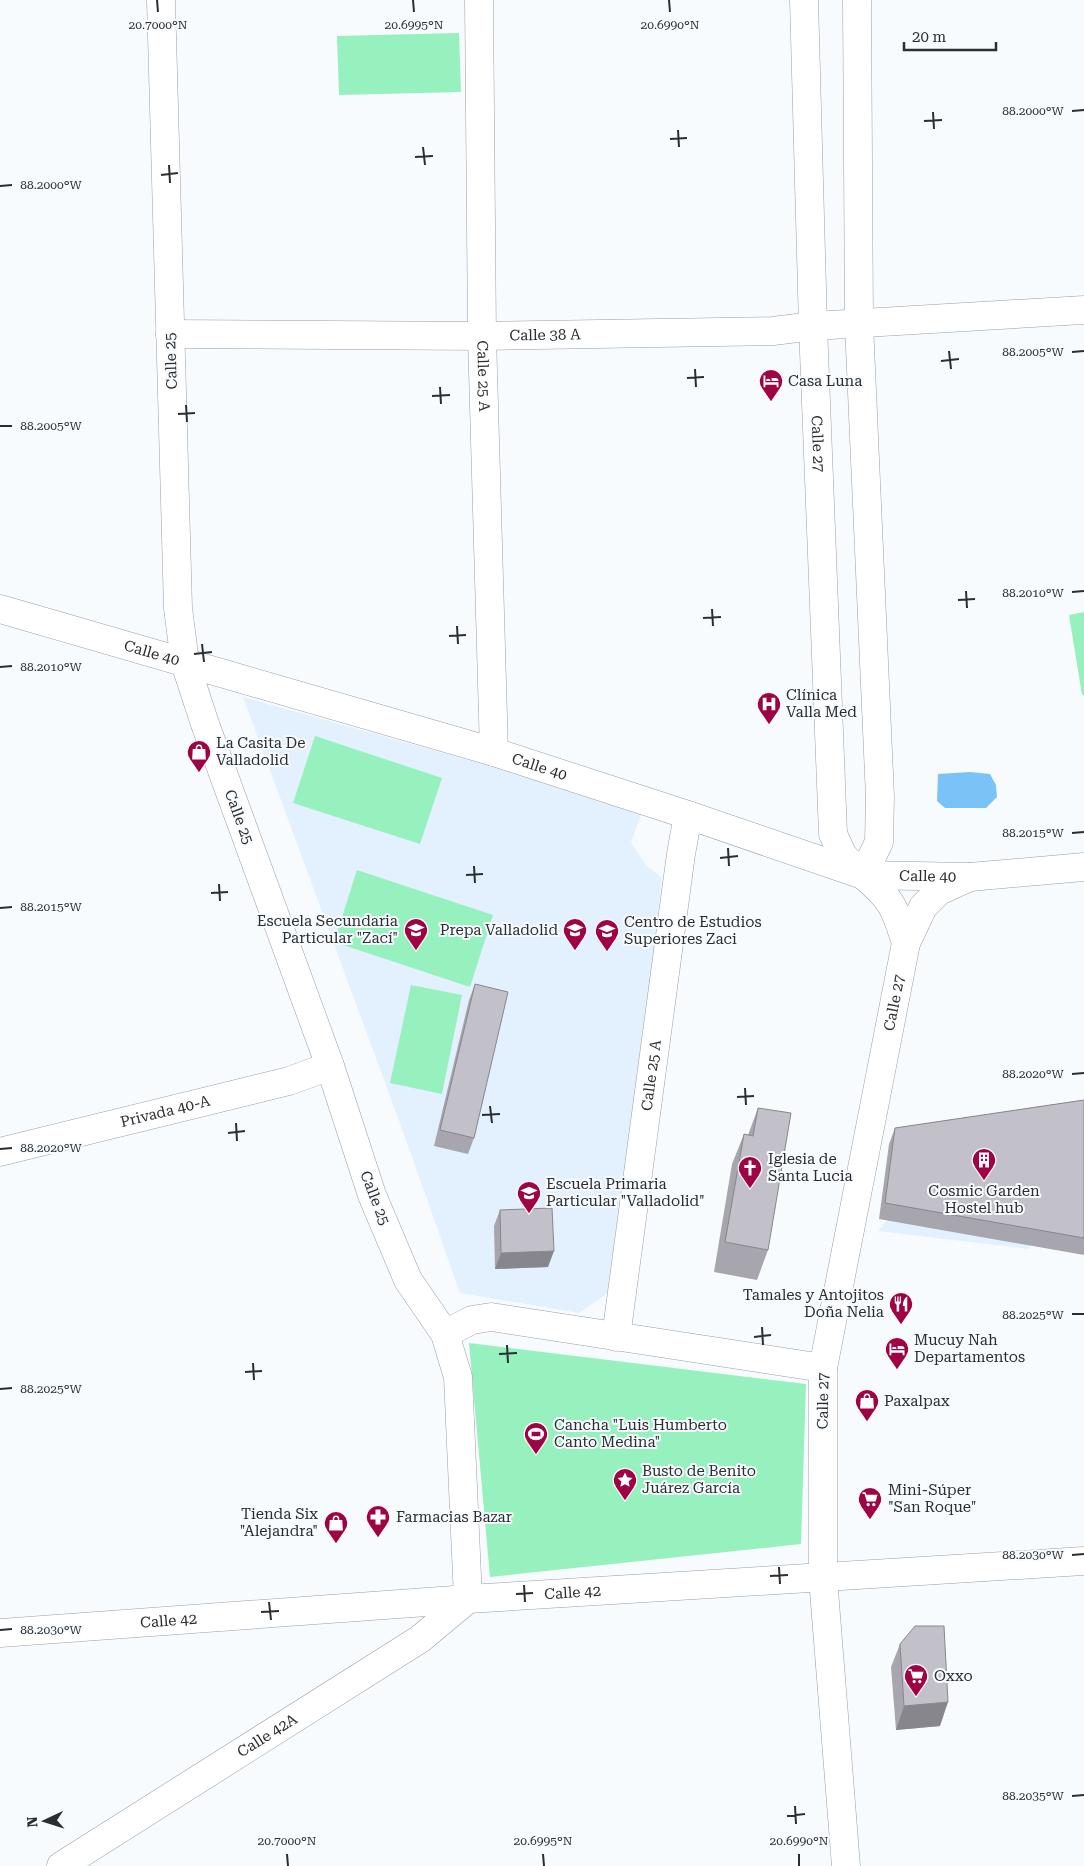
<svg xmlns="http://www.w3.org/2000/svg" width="1084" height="1866" viewBox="0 0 1084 1866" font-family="'Roboto Serif',serif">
<rect width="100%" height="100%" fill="#f8fbfe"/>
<path fill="#e2f1fd" d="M243,697l400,112 -12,34 16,23 15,12 -30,266 -11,124 -16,27 -26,18 -119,-20 -55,-156z
M903,1200l150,20 -25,29 -150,-18z"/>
<path fill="#96f1bf" d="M459,33l2,59 -122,3 -2,-59z
M1084,612v83h-2l-13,-80z
M315,736l127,42 -22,66 -127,-41z
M357,870l136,45 -23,72 -136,-45z
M411,985l51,10 -20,99 -52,-11z
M469,1343l337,41 -5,160 -311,33z"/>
<path fill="#79c3f6" d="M970,772l20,2 6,11 1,12 -11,11h-41l-8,-7 1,-27z"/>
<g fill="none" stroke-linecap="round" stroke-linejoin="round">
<g stroke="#989fa6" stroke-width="29">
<g id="minor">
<path id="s1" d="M479,0l3,336 12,416"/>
<path id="s2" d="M170,334l312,2 291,-5 40,-5 271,-16"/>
<path d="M906,943l17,-36 16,-16 31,-14"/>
<path id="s3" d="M0,1152l289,-71 41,-15"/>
<path d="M445,1334l27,-14 19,-3 332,51"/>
<path id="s4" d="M616,1337l65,-483 7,-39"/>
<path id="s5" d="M61,1866l359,-227 48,-40 -10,-222 -13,-43 -37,-54 -36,-85 -42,-129 -125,-342 -20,-61 -7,-55 -17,-608"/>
<path id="s6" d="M846,1866l-23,-288v-210l83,-425c-11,-35 -14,-44 -43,-68"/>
</g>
</g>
<g stroke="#989fa6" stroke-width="29">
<g id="major">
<path id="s7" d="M804,0l9,326 20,508 10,22 20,19 16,-33 1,-45 -21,-473 -2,-324"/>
<path id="s8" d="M0,609l494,143 194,63 175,60 107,2 114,-10"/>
<path id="s9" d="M0,1633l468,-34 616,-38"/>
</g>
</g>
<use href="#minor" stroke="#fff" stroke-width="28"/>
<use href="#major" stroke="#fff" stroke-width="28"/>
</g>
<path fill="#a7a5ad" d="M475,984l-1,154 -6,16 -34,-8 35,-146z
M1084,1100v155l-205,-36 10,-75 6,-16z
M758,1108l10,142 -11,30 -43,-8 18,-108 12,-30 4,1z
M500,1210l48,57 -53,2 -1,-43z
M900,1644l40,82 -44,4 -5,-63z"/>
<path fill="#88868d" d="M554,1251l-6,16 -53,2 6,-16z
M948,1702l-8,24 -44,4 8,-24z"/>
<path fill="#c2c0c9" stroke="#88868d" d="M475,984l33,8 -34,146 -34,-8z
M1084,1100v138l-199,-35 10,-75z
M758,1108l33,5 -23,137 -43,-8 19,-108 9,2z
M552,1208l2,43 -53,2 -1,-43z
M915,1626h29l4,76 -44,4 -4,-62z"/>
<path fill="none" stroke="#2b2e31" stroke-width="2" d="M157,0l1,12M413,0l1,12M669,0l1,12M1072,111l12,-1M933,112l1,17M924,121l18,-1M678,130l1,17M670,139l17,-1M423,147l2,18M415,157l18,-1M169,165l1,18M161,175l17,-2M0,186l12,-1M949,351l2,18M1072,352l12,-1M941,361l18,-2M695,369l1,18M687,378l17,-1M440,387l1,17M432,396l18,-1M186,405l1,17M178,414l17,-1M0,426h12M966,591l1,17M1072,592l12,-1M958,600l17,-1M712,609l1,17M703,618l18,-1M457,626l1,18M449,636l17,-1M202,644l2,18M194,654l18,-2M0,667l12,-1M1072,833l12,-1M728,848l1,18M720,858l18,-2M474,866l1,17M466,875l17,-1M219,884l1,17M211,893l17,-1M0,908l12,-1M1072,1074l12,-1M745,1088l1,17M737,1097l17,-1M490,1106l2,17M482,1115l18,-1M236,1123l1,18M228,1133l17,-2M0,1149l12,-1M1072,1314h12M762,1327l1,18M754,1337l17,-2M507,1345l1,18M499,1354l18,-1M253,1363l1,17M245,1372l17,-1M0,1389l12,-1M1072,1555l12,-1M779,1567l1,17M770,1576l18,-1M524,1585l1,17M516,1594l17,-1M269,1602l2,18M261,1612l18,-1M0,1630l12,-1M1072,1796l12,-1M795,1806l1,18M787,1816l18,-2M287,1854l1,12M543,1854l1,12M799,1854v12"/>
<defs>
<g id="hotel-pin" transform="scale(1.25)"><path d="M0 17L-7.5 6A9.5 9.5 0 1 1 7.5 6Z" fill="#a00343" stroke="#f8fbfe"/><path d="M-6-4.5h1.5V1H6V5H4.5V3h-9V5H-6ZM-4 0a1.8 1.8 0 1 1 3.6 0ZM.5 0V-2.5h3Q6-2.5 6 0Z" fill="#fff"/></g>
<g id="hospital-pin" transform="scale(1.25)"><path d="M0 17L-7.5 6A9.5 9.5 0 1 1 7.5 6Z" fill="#a00343" stroke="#f8fbfe"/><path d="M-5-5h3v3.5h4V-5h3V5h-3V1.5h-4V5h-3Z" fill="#fff"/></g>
<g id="shop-pin" transform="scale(1.25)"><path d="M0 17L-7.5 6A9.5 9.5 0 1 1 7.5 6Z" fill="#a00343" stroke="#f8fbfe"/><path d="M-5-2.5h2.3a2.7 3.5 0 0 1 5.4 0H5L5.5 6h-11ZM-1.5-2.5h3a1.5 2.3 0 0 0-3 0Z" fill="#fff"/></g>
<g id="school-pin" transform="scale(1.25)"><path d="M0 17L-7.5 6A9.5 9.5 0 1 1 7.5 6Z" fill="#a00343" stroke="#f8fbfe"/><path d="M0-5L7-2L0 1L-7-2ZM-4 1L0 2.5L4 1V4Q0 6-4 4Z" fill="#fff"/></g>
<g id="university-pin" transform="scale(1.25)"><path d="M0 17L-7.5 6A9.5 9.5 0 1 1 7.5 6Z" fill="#a00343" stroke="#f8fbfe"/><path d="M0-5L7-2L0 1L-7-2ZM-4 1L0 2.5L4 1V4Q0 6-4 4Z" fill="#fff"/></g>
<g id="building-pin" transform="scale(1.25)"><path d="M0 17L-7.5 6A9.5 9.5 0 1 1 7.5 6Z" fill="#a00343" stroke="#f8fbfe"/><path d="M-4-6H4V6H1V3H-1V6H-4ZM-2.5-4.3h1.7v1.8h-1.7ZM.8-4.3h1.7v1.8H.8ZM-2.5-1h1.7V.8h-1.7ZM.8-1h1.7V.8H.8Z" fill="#fff"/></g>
<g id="church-pin" transform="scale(1.25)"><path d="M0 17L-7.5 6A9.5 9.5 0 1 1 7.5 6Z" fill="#a00343" stroke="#f8fbfe"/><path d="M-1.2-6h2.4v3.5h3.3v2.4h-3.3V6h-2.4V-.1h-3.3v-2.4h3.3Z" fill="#fff"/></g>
<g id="restaurant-pin" transform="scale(1.25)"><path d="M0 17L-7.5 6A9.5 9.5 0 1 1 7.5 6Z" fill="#a00343" stroke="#f8fbfe"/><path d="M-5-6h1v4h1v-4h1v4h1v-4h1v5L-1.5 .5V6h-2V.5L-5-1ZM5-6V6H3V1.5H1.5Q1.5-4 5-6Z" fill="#fff"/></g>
<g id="stadium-pin" transform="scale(1.25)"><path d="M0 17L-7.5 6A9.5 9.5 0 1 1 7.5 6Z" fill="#a00343" stroke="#f8fbfe"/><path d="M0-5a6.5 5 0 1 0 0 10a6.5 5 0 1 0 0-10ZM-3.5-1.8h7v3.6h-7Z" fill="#fff"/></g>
<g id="sight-pin" transform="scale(1.25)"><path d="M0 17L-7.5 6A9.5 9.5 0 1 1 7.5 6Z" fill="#a00343" stroke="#f8fbfe"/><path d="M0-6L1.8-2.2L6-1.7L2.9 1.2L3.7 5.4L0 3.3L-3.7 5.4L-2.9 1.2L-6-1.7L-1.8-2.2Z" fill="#fff"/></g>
<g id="supermarket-pin" transform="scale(1.25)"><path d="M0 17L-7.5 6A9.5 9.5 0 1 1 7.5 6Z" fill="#a00343" stroke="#f8fbfe"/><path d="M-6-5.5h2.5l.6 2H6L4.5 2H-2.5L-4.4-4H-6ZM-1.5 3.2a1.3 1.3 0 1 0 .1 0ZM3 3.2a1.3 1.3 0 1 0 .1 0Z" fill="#fff"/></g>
<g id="pharmacy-pin" transform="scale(1.25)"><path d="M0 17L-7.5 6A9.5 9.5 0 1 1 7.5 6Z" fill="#a00343" stroke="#f8fbfe"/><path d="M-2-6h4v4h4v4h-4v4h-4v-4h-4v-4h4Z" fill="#fff"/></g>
</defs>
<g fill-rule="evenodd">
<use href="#hotel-pin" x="771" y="381"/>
<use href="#hospital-pin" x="769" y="704"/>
<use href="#shop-pin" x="199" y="752"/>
<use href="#school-pin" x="416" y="930"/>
<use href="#school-pin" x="575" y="930"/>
<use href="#university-pin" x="607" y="931"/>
<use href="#building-pin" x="984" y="1160"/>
<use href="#church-pin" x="750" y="1168"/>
<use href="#school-pin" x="529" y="1193"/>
<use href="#restaurant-pin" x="901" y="1304"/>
<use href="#hotel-pin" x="897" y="1349"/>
<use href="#shop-pin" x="867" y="1401"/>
<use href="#stadium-pin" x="536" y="1434"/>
<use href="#sight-pin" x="625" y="1480"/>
<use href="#supermarket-pin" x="870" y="1499"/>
<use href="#pharmacy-pin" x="378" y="1517"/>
<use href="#shop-pin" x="336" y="1523"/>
<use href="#supermarket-pin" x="916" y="1676"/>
</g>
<g text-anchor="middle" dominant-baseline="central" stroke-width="4" stroke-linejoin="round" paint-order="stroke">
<g font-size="15" fill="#2b2e31" stroke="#f8fbfe">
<text stroke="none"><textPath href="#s2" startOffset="375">Calle 38 A</textPath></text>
<text transform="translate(171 361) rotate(-92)">Calle 25</text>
<text stroke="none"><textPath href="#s1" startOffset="376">Calle 25 A</textPath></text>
<text stroke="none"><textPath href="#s7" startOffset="444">Calle 27</textPath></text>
<text stroke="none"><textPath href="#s8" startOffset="158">Calle 40</textPath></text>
<text stroke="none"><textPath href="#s8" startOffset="562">Calle 40</textPath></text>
<text transform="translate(239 817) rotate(70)">Calle 25</text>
<text stroke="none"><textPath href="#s8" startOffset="968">Calle 40</textPath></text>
<text stroke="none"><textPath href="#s6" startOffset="871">Calle 27</textPath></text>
<text stroke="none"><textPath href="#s4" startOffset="264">Calle 25 A</textPath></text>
<text stroke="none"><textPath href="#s3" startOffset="170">Privada 40-A</textPath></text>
<text transform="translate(375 1198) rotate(69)">Calle 25</text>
<text transform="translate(823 1401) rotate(-89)">Calle 27</text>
<text stroke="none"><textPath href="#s9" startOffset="574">Calle 42</textPath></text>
<text stroke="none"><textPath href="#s9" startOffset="169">Calle 42</textPath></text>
<text stroke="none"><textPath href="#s5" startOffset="244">Calle 42A</textPath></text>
</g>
<g font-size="15" fill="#2b2e31" stroke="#f8fbfe" text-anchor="start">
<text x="788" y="381">Casa Luna</text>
<text x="786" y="695">Clínica<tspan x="786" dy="17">Valla Med</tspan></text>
<text x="216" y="743">La Casita De<tspan x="216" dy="17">Valladolid</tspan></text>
<text x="398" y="921" text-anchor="end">Escuela Secundaria<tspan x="398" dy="17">Particular "Zací"</tspan></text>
<text x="624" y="922">Centro de Estudios<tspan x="624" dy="17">Superiores Zaci</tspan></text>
<text x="558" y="930" text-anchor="end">Prepa Valladolid</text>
<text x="768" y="1159">Iglesia de<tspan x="768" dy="17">Santa Lucia</tspan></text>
<text x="546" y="1184">Escuela Primaria<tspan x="546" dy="17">Particular "Valladolid"</tspan></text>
<text x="984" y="1191" text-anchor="middle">Cosmic Garden<tspan x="984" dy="17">Hostel hub</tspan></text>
<text x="884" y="1295" text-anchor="end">Tamales y Antojitos<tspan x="884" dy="17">Doña Nelia</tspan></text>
<text x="914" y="1340">Mucuy Nah<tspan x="914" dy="17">Departamentos</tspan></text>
<text x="884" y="1401">Paxalpax</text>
<text x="554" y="1425">Cancha "Luis Humberto<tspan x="554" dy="17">Canto Medina"</tspan></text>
<text x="642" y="1471">Busto de Benito<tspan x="642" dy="17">Juárez García</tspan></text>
<text x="888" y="1490">Mini-Súper<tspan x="888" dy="17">"San Roque"</tspan></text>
<text x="318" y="1514" text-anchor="end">Tienda Six<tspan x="318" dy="17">"Alejandra"</tspan></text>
<text x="396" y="1517">Farmacias Bazar</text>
<text x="934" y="1676">Oxxo</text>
</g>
</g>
<g font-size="12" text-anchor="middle" fill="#2b2e31" stroke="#f8fbfe" stroke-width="4" stroke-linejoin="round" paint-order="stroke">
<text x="158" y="29">20.7000°N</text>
<text x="414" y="29">20.6995°N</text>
<text x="670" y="29">20.6990°N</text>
<text x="1033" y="115">88.2000°W</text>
<text x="51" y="189">88.2000°W</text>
<text x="1033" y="356">88.2005°W</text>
<text x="51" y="430">88.2005°W</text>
<text x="1033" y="597">88.2010°W</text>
<text x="51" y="671">88.2010°W</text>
<text x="1033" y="837">88.2015°W</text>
<text x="51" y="911">88.2015°W</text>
<text x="1033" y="1078">88.2020°W</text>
<text x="51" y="1152">88.2020°W</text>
<text x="1033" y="1319">88.2025°W</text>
<text x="51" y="1393">88.2025°W</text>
<text x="1033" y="1559">88.2030°W</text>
<text x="51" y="1634">88.2030°W</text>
<text x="1033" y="1800">88.2035°W</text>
<text x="287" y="1845">20.7000°N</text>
<text x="543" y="1845">20.6995°N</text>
<text x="799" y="1845">20.6990°N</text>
</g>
<g transform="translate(45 1821) rotate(266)" stroke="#f8fbfe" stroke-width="4" paint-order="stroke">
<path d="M0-4L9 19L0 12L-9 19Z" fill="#2b2e31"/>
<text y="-8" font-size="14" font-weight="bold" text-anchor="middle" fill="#2b2e31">N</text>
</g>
<path d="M904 42v8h92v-8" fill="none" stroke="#2b2e31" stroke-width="2.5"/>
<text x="912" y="42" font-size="15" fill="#2b2e31" stroke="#f8fbfe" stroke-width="4" paint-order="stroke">20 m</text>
</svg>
